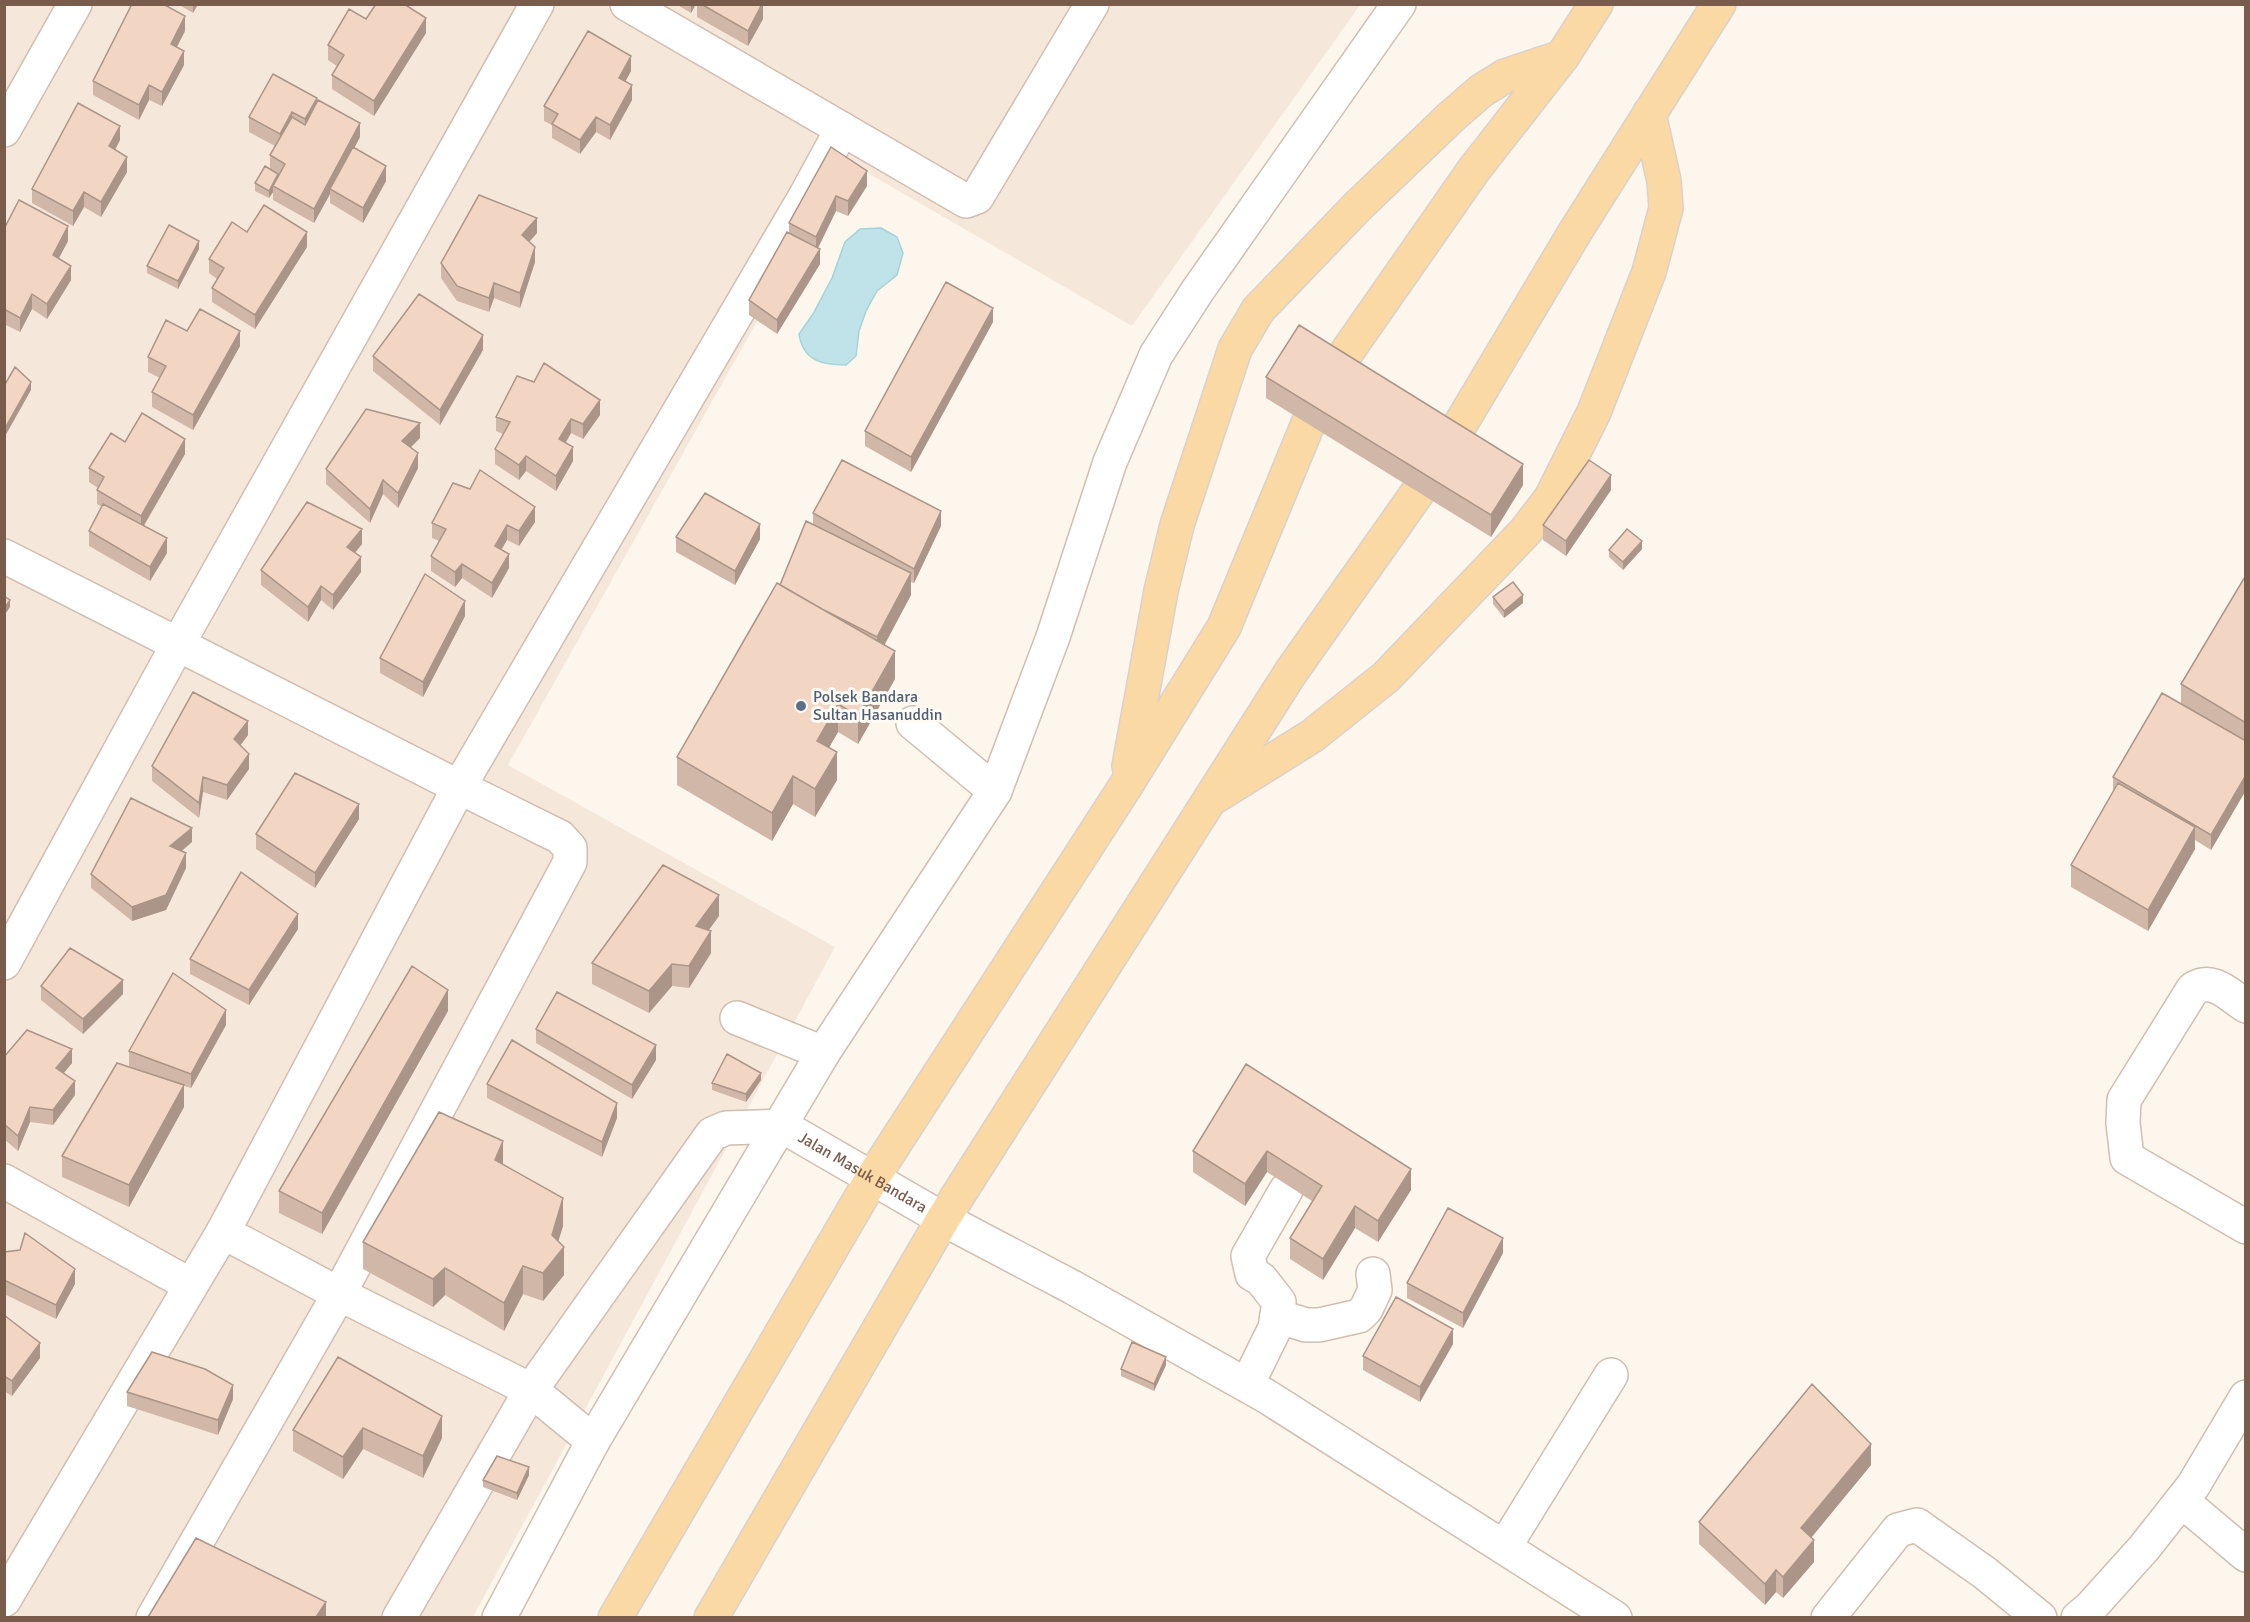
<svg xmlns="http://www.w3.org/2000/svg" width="2250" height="1622" viewBox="0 0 2250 1622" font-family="Signika,sans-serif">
<rect width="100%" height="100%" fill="#fdf6ec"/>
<path fill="#f5e8da" d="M5,5h1355l-228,321 -285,-165 -339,604 327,182 -362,670 -468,1z"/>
<path fill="#bfe3e8" stroke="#a5d3da" stroke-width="1.5" d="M881,228l16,9 6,16 -6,22 -20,16 -11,20 -7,20 -3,25 -10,9c-24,0 -43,-4 -47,-31l14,-20 19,-36 13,-36 15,-13z"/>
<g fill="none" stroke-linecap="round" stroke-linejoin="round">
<g stroke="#d1beb0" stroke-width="36">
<g id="minor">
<path d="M627,4l215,125"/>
<path d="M4,130l71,-126"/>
<path d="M4,556l455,231 -236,445 116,62 192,96 62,51"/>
<path d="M913,723l82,68"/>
<path d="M4,963l174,-319 359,-640"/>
<path d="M2246,1006c-17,-11 -33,-30 -53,-17l-69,111 -1,23 4,35 119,69"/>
<path d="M737,1018l86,35"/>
<path id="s1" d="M782,1126l161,93 129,68 194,109 349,222"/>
<path d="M4,1181l186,104"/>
<path d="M1277,1316l29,9h13l40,-9 7,-7 9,-19 -2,-16"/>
<path d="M1247,1385l28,-57 4,-26 -18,-23 -9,-5 -4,-18 38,-66"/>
<path d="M2182,1501l64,54"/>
<path d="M1505,1546l106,-171"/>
<path d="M4,1600l219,-368"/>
<path d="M153,1618l186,-324 231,-432v-14l-10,-11 -101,-50 347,-592 36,-66 124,72 11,-4 115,-193"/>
<path d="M399,1618l132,-228 181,-256 14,-6 56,-2"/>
<path d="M499,1618l94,-177 230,-388 172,-262 58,-154 57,-175 46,-107 42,-65 201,-286"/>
<path d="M1828,1618l70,-88 19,-5 68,48 55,45"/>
<path d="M2078,1618l12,-10 54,-60 49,-62 53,-89"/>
</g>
</g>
<g stroke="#dad1cd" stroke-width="36">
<path id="major" d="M1335,369l138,-198 89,-114 34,-53
M1451,440l124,-208 144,-228
M1129,766l32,-175 16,-66 58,-176 23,-39 99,-103 94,-90 30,-26 24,-15 57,-19
M1216,796l96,-60 74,-59 139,-145 26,-34 43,-86 55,-140 17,-64 -2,-27 -15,-67
M615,1618l258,-441 252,-390 99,-160 84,-203
M711,1618l232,-399 348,-547 127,-180"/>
</g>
<use href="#minor" stroke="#fff" stroke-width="33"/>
<use href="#major" stroke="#fbd9a5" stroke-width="33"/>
</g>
<path fill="#d1b7a8" d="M178,4h20l-5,9z
M676,4h20l-5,9z
M697,4h66v15l-15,27 -51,-29z
M366,19l60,14 -52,83 -42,-27v-14l5,-9 -9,-6v-15z
M185,31l-8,16 7,18 -22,41 -13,-6 -10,20 -46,-25v-14z
M631,71l-6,11 7,18 -22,40 -14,-8 -16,22 -28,-16v-13l-8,-4v-15z
M317,102l43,35 -6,11 32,33 -23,42 -33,-20v-9l-16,29 -41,-23v-8l-4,6 -14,-7v-8l15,-14v-14l5,-9 -26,-14v-15z
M120,140l-5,10 12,22 -26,45 -17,-10 -11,19 -41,-23v-14z
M831,147l36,39 -19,30 -12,-5 -18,37 2,16 -43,70 -28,-19v-15l40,-67v-10z
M4,229l64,12 -9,17 12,22 -24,39 -15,-10 -12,23 -16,-8z
M247,232l60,15 -52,82 -43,-27v-14l5,-9 -8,-6v-14z
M537,233l-8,9 6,20 -15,46 -26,-10 -5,14 -32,-11 -16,-23v-15z
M199,249l-21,40 -31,-16v-7z
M993,322l-82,150 -46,-26v-15z
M187,331l53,15 -47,84 -41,-23v-15l8,-14 -12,-6v-15z
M483,350l-43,75 -67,-54v-15z
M1266,377l257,108 -32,52 -225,-139z
M534,382l66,33 -17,24 -12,-6 -5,9 7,19 -17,30 -30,-20 -7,9 -24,-16v-15l8,-15 -7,-3v-14z
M420,438l-10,10 8,20 -20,40 -15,-14 -13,29 -44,-39v-15z
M125,442l60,12 -41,72 23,27 -17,28 -61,-35v-15l13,-24 -5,-3v-14l1,-2 -9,-6v-14z
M1611,490l-45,66 -23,-16v-15z
M813,513l128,13 -27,57 -3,-1v13l-27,50 11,34 -37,65 -20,-12 -9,15 8,33 -22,37 -22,-13 -21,37 -95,-56v-28l103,-172 33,-60z
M535,522l-16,24 -12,-6 -6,9 8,19 -17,30 -30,-20 -7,9 -24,-16v-15l8,-15 -7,-3v-15z
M676,537l84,2 -25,46 -59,-33z
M362,544l-7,9 6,19 -28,38 -12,-10 -13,22 -47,-37v-15z
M1642,549l-19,21 -14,-13v-7z
M2246,575v215l-35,60 -16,-10v9l-47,82 -77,-44v-22l42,-73v-15l68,-73v-20z
M1493,597l30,6 -19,15 -11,-14z
M465,616l-42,81 -43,-24v-15z
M248,735l-8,10 9,24 -22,31 -24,-8 -4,26 -47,-37v-15z
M359,819l-44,69 -59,-39v-15z
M192,842l-10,9 4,17 -20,42 -34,11 -41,-33v-14z
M719,916l-10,14 2,23 -22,35 -17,-2 -23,27 -57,-29v-21z
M298,929l-49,76 -59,-31v-15z
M41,986l82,8 -40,40 -42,-34z
M448,1011l-126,223 -43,-21v-22z
M226,1025l-35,63 -7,-2v21l-55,100 -67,-30v-21l97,-79 -30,-11v-15z
M536,1029l120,31 -24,39 -96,-56z
M4,1057l68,6 -8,10 11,22 -22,30 -23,-3 -12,29 -14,-12z
M1246,1064l165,126 -33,52 -23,-14 -32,52 -33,-21v-21l22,-37 -45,-29 -22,34 -52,-34v-21z
M761,1080l-15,22 -34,-12v-7z
M487,1084l130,34 -15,39 -115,-59z
M503,1165l60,61 -5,15 6,34 -21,26 -20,-7 -19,37 -59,-36 -12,12 -70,-38v-27z
M4,1252l71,32 -19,35 -52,-25z
M1503,1253l-40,75 -56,-30v-15z
M4,1315l36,43 -28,38 -8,-5z
M1453,1344l-33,58 -57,-32v-14z
M338,1357l104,81 -19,40 -60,-29 -20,30 -50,-28v-21z
M1166,1365l-12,26 -33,-15v-7z
M127,1392l106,7 -15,36 -91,-29z
M1871,1465l-60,73 3,24 -31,36 -7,-6 -11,13 -66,-61v-22z
M529,1475l-12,25 -34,-13v-7z"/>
<path fill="#aa9588" d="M193,4h5l-5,9z
M692,4h4l-5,9v-8z
M763,4v15l-15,27v-15z
M185,16v15l-14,27v-14z
M426,18v15l-52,83v-15z
M184,51v14l-22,41v-14z
M631,56v15l-12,22v-15z
M149,85v15l-10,20v-15z
M632,85v15l-22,40v-15z
M317,98v15l-12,21v-15z
M292,112v14l-12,23v-15z
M596,117v15l-16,22v-14z
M360,123v14l-28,53 -2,-1v5l-16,29v-14z
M120,126v14l-11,21v-15z
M127,157v15l-26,45v-15z
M386,166v15l-23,42v-15z
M867,171v15l-19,30v-15z
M278,174l-5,12v6l-4,6v-7z
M84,192v15l-11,19v-15z
M836,196v15l-20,41v-15z
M537,218v15l-15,17v-15z
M68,226v15l-15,28v-14z
M307,232v15l-52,82v-14z
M199,241v8l-21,40v-8z
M535,247v15l-15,46v-15z
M820,249v15l-43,70v-14z
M71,266v14l-24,39v-15z
M494,283v15l-5,14v-14z
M32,294v15l-12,23v-14z
M993,308v14l-82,150v-15z
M240,331v15l-47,84v-15z
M483,335v15l-43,75v-15z
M6,366v15l-2,3v-15z
M31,382v8l-27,48v-8z
M600,400v15l-17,24v-15z
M571,419v14l-12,21v-15z
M420,423v15l-18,18v-15z
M185,439v15l-44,76v-14z
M573,447v14l-17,30v-15z
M418,453v15l-20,40v-15z
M526,456v15l-7,9v-15z
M1523,464v21l-32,52v-22z
M1611,475v15l-45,66v-15z
M383,480v14l-13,29v-14z
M535,507v15l-16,24v-15z
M941,511v15l-27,57v-14z
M760,524v15l-25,46v-14z
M507,525v15l-12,21v-15z
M362,529v15l-15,18v-15z
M167,538v15l-17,28v-14z
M1642,541v8l-19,21v-8z
M509,554v14l-17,30v-15z
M361,557v15l-28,38v-15z
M462,564v14l-7,9v-15z
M911,573v22l-34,64v-22z
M321,586v14l-13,22v-15z
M1523,595v8l-19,15v-7z
M10,600v7l-6,9v-7z
M465,601v15l-42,81v-15z
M895,651v28l-37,65v-28z
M838,704v28l-21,37v-28z
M248,721v14l-14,19v-15z
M837,752v28l-22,37v-28z
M249,754v15l-22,31v-15z
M2246,775v15l-35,60v-15z
M793,776v28l-21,37v-28z
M203,777v15l-4,26v-15z
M359,804v15l-44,69v-15z
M2195,827v22l-47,82v-21z
M192,828v14l-22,18v-14z
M186,853v15l-20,42 -34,11v-14z
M719,895v21l-23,31v-21z
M298,914v15l-49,76v-15z
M711,931v22l-22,35v-22z
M672,964v22l-23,27v-22z
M123,980v14l-40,40v-15z
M448,990v21l-126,223v-21z
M226,1010v15l-35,63v-14z
M656,1045v15l-24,39v-14z
M72,1049v14l-16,19v-14z
M761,1073v7l-15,22v-8z
M75,1081v14l-22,30v-15z
M184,1085v22l-55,100v-22z
M617,1103v15l-15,39v-15z
M30,1107v15l-12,29v-15z
M503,1141v28l-8,-9z
M1267,1151v21l-22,34v-22z
M1411,1169v21l-33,52v-21z
M563,1198v28l-11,36 12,-15v28l-21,26v-28l9,-38z
M1355,1206v22l-32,52v-21z
M1503,1238v15l-40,75v-15z
M523,1266v28l-19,37v-28z
M445,1268v27l-12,12v-28z
M75,1269v15l-19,35v-14z
M1453,1329v15l-33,58v-15z
M40,1343v15l-28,38v-15z
M1166,1357v8l-12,26v-7z
M233,1385v14l-15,36v-15z
M442,1416v22l-19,40v-22z
M363,1428v21l-20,30v-22z
M1871,1444v21l-70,85v-22z
M529,1467v8l-12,25v-7z
M1814,1540v22l-31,36v-21z
M1776,1570v22l-11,13v-21z
M326,1602v15h-10z"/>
<path fill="#f3d5c3" stroke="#aa9588" stroke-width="1.5" d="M132,4h31l22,12 -14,28 13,7 -22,41 -13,-7 -10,20 -46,-24z
M376,4h28l22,14 -52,83 -42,-26 12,-20 -16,-10 21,-36 17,10z
M701,4h61l-14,27z
M588,31l43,25 -12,22 13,7 -22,40 -14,-8 -16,23 -28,-16 6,-10 -14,-8z
M273,74l44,24 -12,21 -13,-7 -12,22 -31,-17z
M318,100l42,23 -46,86 -41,-23 12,-22 -15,-9 22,-38 13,8z
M78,103l42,23 -11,20 18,11 -26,45 -17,-10 -11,19 -41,-22z
M353,147l33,19 -23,42 -33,-19z
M831,147l36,24 -19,30 -12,-5 -20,41 -27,-14z
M265,166l13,8 -9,17 -14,-8z
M479,195l58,23 -15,17 13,12 -15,46 -26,-10 -5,15 -32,-12 -16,-23z
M19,200l49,26 -15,29 18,11 -24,38 -15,-10 -12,24 -16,-9v-80z
M264,205l43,27 -52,83 -43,-27 12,-20 -15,-9 23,-37 15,10z
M169,225l30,16 -21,40 -31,-15z
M787,232l33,17 -43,71 -28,-20z
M946,282l47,26 -82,149 -46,-26z
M419,294l64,41 -43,75 -67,-54z
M200,309l40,22 -47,84 -41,-23 14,-26 -18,-9 18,-37 21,11z
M1299,325l224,139 -32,51 -225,-138z
M544,363l56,37 -17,24 -12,-5 -12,20 14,8 -17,29 -30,-20 -7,9 -24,-16 15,-27 -14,-5 21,-41 17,6z
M15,367l16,15 -27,48v-44z
M366,409l54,14 -18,18 16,12 -20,40 -15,-13 -13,29 -44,-40z
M142,413l43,26 -44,77 -44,-26 7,-13 -15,-9 22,-35 14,9z
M842,460l99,51 -27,58 -101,-56z
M1589,460l22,15 -45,66 -23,-16z
M480,470l55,37 -16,24 -12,-6 -12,21 14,8 -17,29 -30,-19 -7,8 -24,-16 15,-27 -14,-6 21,-40 17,6z
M705,493l55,31 -25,47 -59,-34z
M307,502l55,27 -15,18 14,10 -28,38 -12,-9 -13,21 -47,-37z
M103,504l64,34 -17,29 -61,-36z
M806,521l105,52 -34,64 -55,-28 -42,-24z
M1627,529l15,12 -19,21 -14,-12z
M425,574l40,27 -42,81 -43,-24z
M2246,575v148l-65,-39z
M1513,582l10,13 -19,16 -11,-14z
M777,583l118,68 -37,65 -20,-12 -21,37 20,11 -22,37 -22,-13 -21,37 -95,-56z
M4,596l6,4 -6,9z
M193,692l55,29 -14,18 15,15 -22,31 -24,-8 -4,26 -47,-37z
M2162,693l84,48v34l-35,60 -98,-58z
M295,773l64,31 -44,69 -59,-39z
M2118,783l77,44 -47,83 -77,-45z
M131,798l61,30 -22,18 16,7 -20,42 -34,12 -41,-33z
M663,865l56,30 -23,31 15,5 -22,35 -17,-2 -23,27 -57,-28z
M241,872l57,42 -49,76 -59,-31z
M70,948l53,32 -40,39 -42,-33z
M412,966l36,24 -126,223 -43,-22z
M173,973l53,37 -35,64 -62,-23z
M557,992l99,53 -24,40 -96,-56z
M27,1030l45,19 -16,19 19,13 -22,29 -23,-3 -12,29 -14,-12v-67z
M512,1040l105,63 -15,39 -115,-58z
M727,1054l34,19 -15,21 -34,-11z
M117,1063l67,22 -55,100 -67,-29z
M1246,1064l165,105 -33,52 -23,-15 -32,53 -33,-21 32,-52 -55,-35 -22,33 -52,-33z
M439,1112l64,29 -8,19 68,38 -11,37 12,12 -21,26 -20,-7 -19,37 -59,-35 -12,11 -70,-37z
M1448,1208l55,30 -40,75 -56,-30z
M25,1233l50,36 -19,36 -52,-25v-28l16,-2z
M1396,1297l57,32 -33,58 -57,-31z
M4,1315l36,28 -28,38 -8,-5z
M1132,1342l34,15 -12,27 -33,-15z
M152,1352l53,17 28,16 -15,35 -91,-28z
M338,1357l104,59 -19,40 -60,-28 -20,29 -50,-27z
M1812,1384l59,60 -70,84 13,12 -31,37 -7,-7 -11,14 -66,-62z
M497,1456l32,11 -12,26 -34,-13z
M196,1538l130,64 -10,15h-168z"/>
<circle fill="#5c6f8a" stroke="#fffaf3" stroke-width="2" cx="801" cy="706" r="6"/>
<g text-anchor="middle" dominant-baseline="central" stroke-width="6" stroke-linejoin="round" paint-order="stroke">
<g font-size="16" fill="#4e5e75" stroke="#fffaf3" text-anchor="start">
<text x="813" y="697">Polsek Bandara<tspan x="813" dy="18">Sultan Hasanuddin</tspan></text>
</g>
<g font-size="16" fill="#7a5c4d" stroke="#fffaf3">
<text stroke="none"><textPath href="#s1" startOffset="93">Jalan Masuk Bandara</textPath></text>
</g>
</g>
<rect width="2250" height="1622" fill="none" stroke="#7a5c4d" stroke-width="12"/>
</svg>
